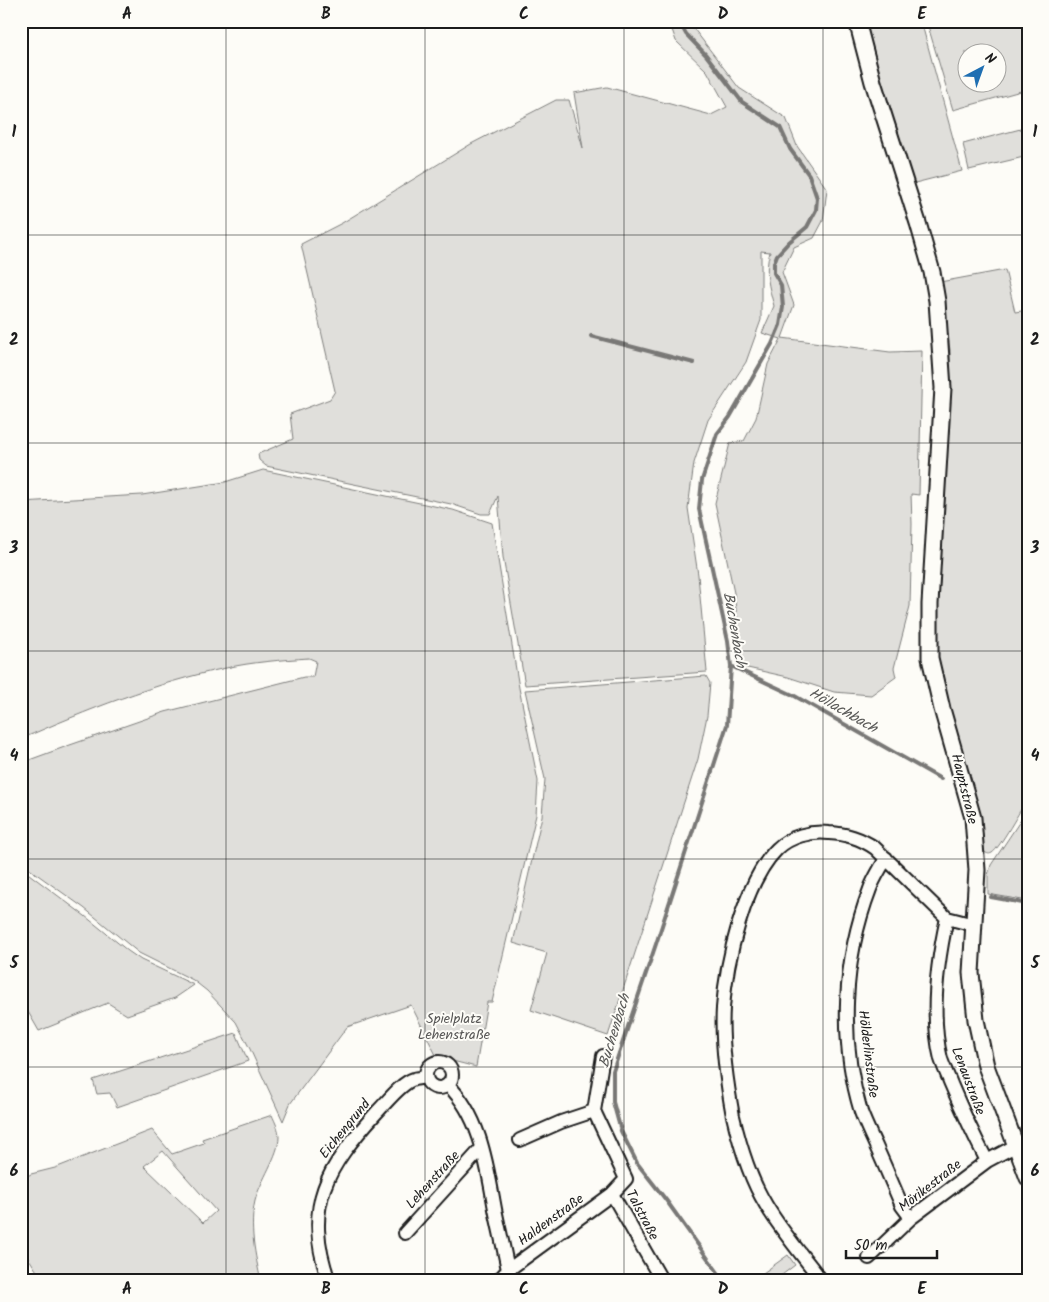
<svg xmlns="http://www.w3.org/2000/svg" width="1049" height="1302" viewBox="0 0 1049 1302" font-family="Kalam,sans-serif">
<rect width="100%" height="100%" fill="#fdfcf7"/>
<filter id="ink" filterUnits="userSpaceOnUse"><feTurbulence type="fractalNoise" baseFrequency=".02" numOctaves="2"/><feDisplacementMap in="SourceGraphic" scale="10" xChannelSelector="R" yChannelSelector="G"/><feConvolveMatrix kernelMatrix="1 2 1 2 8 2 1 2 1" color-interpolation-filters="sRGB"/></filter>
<g filter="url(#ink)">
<path fill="#e0dfdb" stroke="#7e7e7c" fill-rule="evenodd" d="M669,21h21l4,8 45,59 47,30 11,28 30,43 -4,32 -9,17 -20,9 -12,25 12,33 -12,33 108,14 32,-1 -3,144 -8,-1 1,30 -2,82 -16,62 2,9 -25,18 -37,-3 -46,-15 -45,-10 -9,-74 -19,-90 15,-60 14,-2 12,-23 12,-54 13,-25 -19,-6 12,-27c-5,-19 -10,-34 -4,-54l-9,-1v69l-15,42 -38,58 -14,43 -6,45 10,67 9,97 -182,13 -22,-128 -5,-61 -8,18h-9l-30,-10 -185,-38 -7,-6 -1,-6 35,-15 -3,-25 40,-15 5,-8 -34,-147 41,-21 129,-79 85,-44h13l14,48 -9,-55 33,-6 104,28 16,-8 -20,-36 -31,-30z
M864,21h57l41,150 -51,13 -30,-96z
M940,21h88v68l-75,21 -25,-84zM996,52v30h-30v-30z
M1028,127v29l-59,14 -6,-26z
M1005,270l10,42 13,-2v488c-7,10 -28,50 -36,55 -4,2 -5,0 -8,-1l-2,-3 -32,-130 -13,-64 -2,-25 5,-89 9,-113 1,-78 -10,-68z
M263,470l190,40 39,13 27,165 19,93 -2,34 -44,187h-5l-11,65 -39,-10 -26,-52 -64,22 -57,77 -7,17 -33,-72 -14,-27 -29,-31 -14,-11 -54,-27 -55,-45 -63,-45v-100l49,-18 95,-33 139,-35h9l3,-16 -7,-3c-28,2 -57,4 -83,10 -71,15 -139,42 -205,71v-237l121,-7 83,-13z
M706,676l4,7 -3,33 -9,43 -90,277 -77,-26 16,-57 -34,-10 29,-127 3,-37 -20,-89z
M1028,809v92l-40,-7v-19l3,-10z
M21,868l64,48 43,35 13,9 53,25 -19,13 -48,17 -19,-12 -69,28 -12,-21 -6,2z
M236,1033l12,28 -131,46 -7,-14 -13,1 -4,-14z
M272,1115c3,7 7,14 7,22 0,18 -19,44 -24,64 -6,26 0,54 6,80h-218l-22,-35 1,-67 9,-5 24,-6 97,-38 20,24 32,-11 -2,-4zM163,1151l53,60 -13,12 -59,-57z
M788,1255l7,10 -21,16h-22z"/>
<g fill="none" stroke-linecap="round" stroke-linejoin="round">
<path stroke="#797876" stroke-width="4" d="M679,21l7,13 20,21 36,47 38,25 10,22 19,26 8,23 -1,12 -9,17 -18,15 -12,13 -3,8v10l7,12 2,22 -3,18 -8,19 -15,26 -27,47 -13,17 -15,46 -3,29 29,132 3,25 -4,59 -71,219 -43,127v31l8,29 16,32 29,37 58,81
M591,336l103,27
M731,666l62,29 148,84
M991,897l37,7"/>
<g stroke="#1c1c1c" stroke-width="16">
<path id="minor" d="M886,858c-5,10 -12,20 -16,31 -27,71 -31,150 -9,223 4,11 9,21 14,32 9,20 18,41 27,62l9,12
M947,918c-10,45 -17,96 -6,141 3,9 7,17 10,25 11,26 23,52 36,77
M603,1056l-9,55 32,68 -14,15 50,87
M426 1075a13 13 0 1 1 26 0a13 13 0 1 1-26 0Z
M448,1085c33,32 39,81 47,124 5,24 11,48 15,72
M520,1140l41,-18 33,-11
M405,1233l77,-85
M869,1258l42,-40 76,-57 28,-15
M329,1281c-27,-76 -2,-114 48,-169 10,-10 24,-29 37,-33 3,-1 8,-1 12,-2
M498,1281l10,-11 104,-76
M822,1281c-19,-25 -40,-49 -56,-76 -16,-26 -26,-59 -33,-89 -6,-32 -12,-76 -10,-108 3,-46 21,-126 54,-159 13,-13 34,-18 52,-16 18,1 31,5 46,15l72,70 27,7"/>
</g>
<g stroke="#1c1c1c" stroke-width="19">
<path id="tertiary" d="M857,21l16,61 45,141 14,49 5,29 6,87 -13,216v54l12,51 31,109 4,52 -6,103 5,47 10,46 42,112"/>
</g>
<use href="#minor" stroke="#fdfcf7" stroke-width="12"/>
<use href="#tertiary" stroke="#fdfcf7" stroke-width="15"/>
</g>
</g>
<path fill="none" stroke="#1c1c1c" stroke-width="1" stroke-opacity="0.55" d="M226,21v1260M425,21v1260M624,21v1260M823,21v1260M21,235h1007M21,443h1007M21,651h1007M21,859h1007M21,1067h1007"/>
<g text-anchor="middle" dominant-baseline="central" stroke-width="4" stroke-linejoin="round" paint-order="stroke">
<g font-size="14" fill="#1c1c1c" stroke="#fdfcf7">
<text transform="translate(964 789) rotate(76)">Hauptstraße</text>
<text transform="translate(868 1054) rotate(83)">Hölderlinstraße</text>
<text transform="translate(968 1081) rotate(69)">Lenaustraße</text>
<text transform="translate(345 1129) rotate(-51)">Eichengrund</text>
<text transform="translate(433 1180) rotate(-48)">Lehenstraße</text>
<text transform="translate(930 1186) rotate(-38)">Mörikestraße</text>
<text transform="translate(642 1215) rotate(62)">Talstraße</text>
<text transform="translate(551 1220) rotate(-36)">Haldenstraße</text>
</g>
<g font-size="14" fill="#575655" stroke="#fdfcf7">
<text x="454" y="1019">Spielplatz<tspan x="454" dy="16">Lehenstraße</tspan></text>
</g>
<g font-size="15" font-style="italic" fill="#5a5a58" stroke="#fdfcf7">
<text transform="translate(734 630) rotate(80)">Buchenbach</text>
<text transform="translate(843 711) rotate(30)">Höllachbach</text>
<text transform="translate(615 1031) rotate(-73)">Buchenbach</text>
</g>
</g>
<rect width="1049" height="1302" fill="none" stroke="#fdfcf7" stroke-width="55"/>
<g transform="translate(982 68) rotate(41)"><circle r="24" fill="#fdfcf7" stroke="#a3a29f"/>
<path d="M0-4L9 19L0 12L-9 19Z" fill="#1f6fb2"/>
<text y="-8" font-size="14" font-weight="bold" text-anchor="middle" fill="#1c1c1c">N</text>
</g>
<path d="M846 1250v8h91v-8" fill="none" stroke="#1c1c1c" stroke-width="2.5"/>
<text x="854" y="1250" font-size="15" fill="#1c1c1c" stroke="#fdfcf7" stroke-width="4" paint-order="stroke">50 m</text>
<rect x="28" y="28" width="994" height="1246" fill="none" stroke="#1c1c1c" stroke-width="2"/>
<g font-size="16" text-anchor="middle" font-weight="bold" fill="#1c1c1c">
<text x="127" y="19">A</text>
<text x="326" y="19">B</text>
<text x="524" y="19">C</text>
<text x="723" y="19">D</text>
<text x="922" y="19">E</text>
<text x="14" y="137">1</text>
<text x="1035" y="137">1</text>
<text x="14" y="345">2</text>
<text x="1035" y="345">2</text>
<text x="14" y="553">3</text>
<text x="1035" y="553">3</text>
<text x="14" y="761">4</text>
<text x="1035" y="761">4</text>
<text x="14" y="968">5</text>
<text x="1035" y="968">5</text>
<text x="14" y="1176">6</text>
<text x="1035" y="1176">6</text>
<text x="127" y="1294">A</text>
<text x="326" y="1294">B</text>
<text x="524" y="1294">C</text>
<text x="723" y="1294">D</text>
<text x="922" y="1294">E</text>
</g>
</svg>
